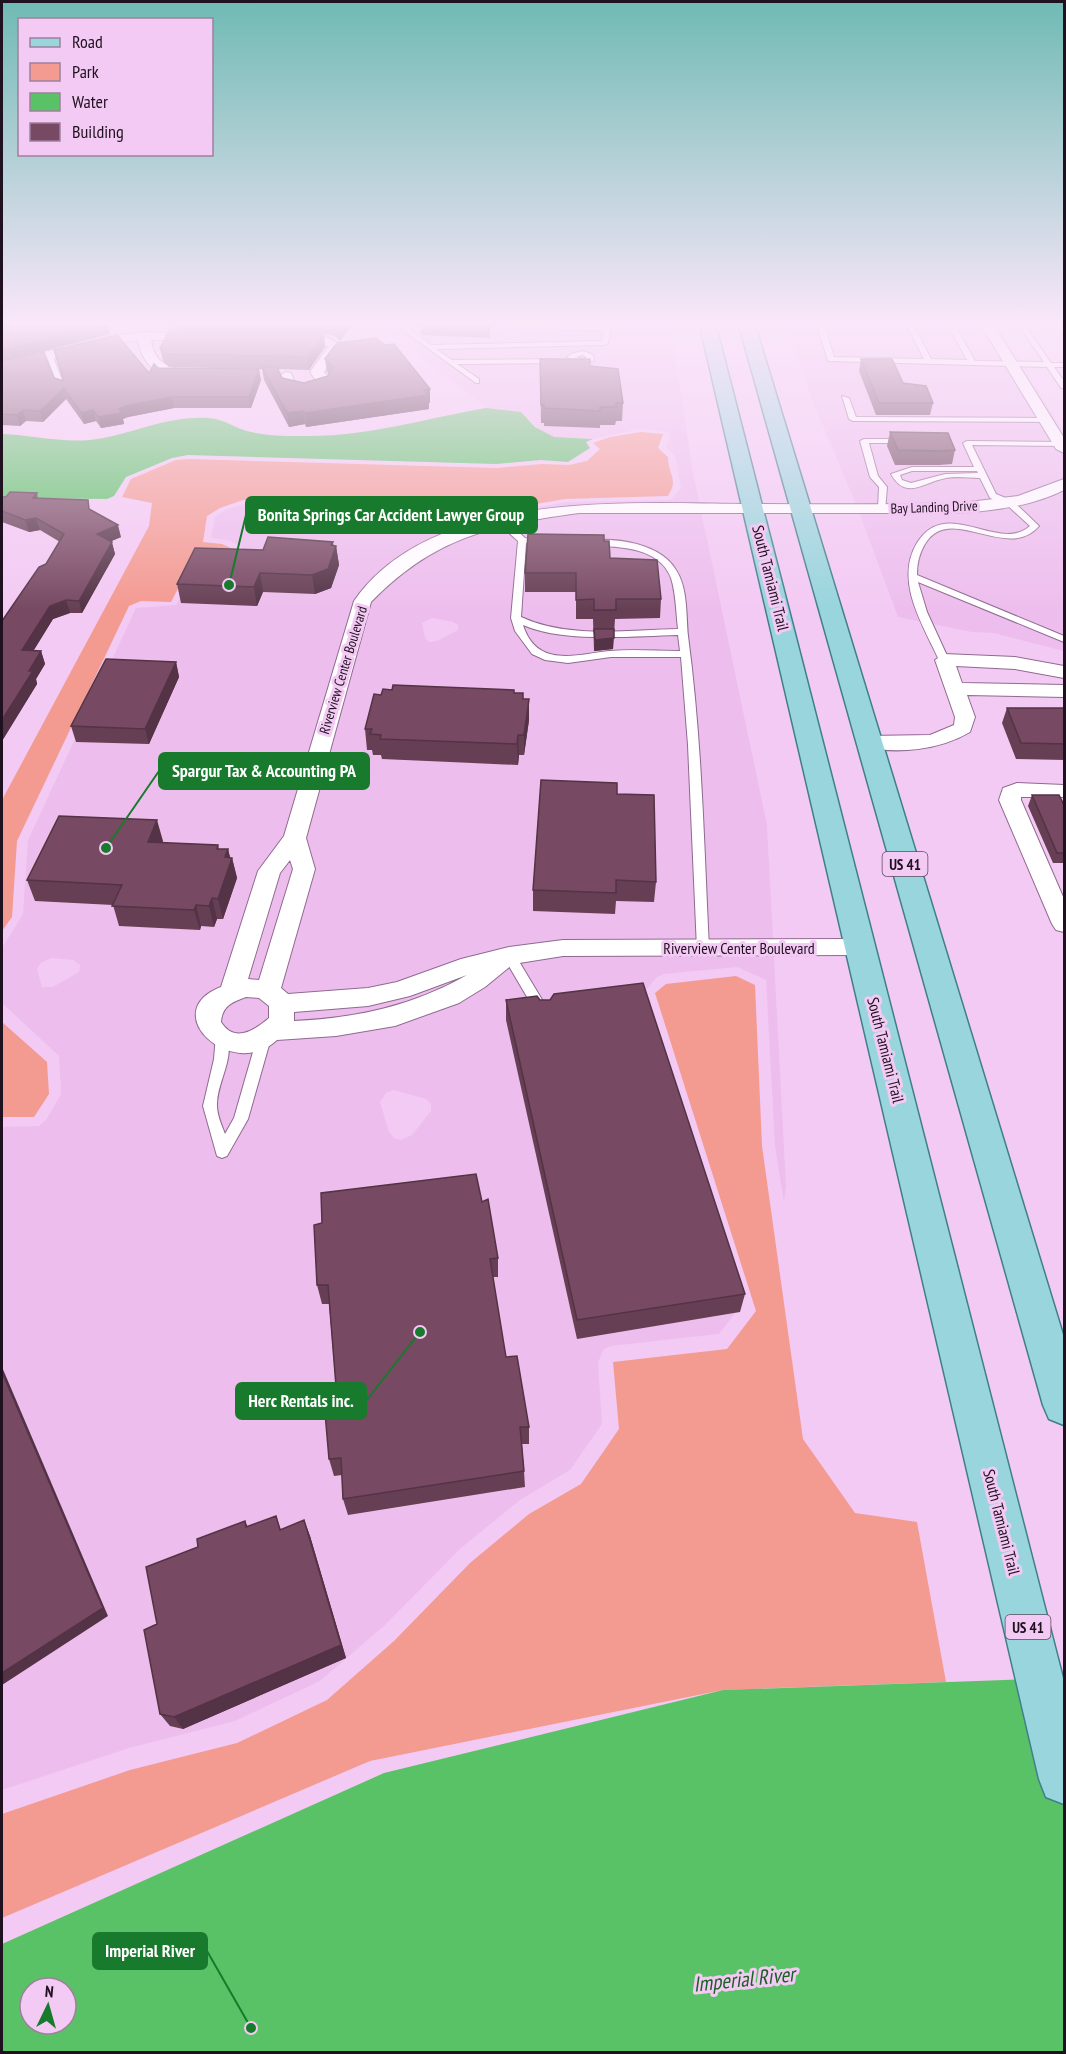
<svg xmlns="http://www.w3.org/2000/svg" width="1066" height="2054" viewBox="0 0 1066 2054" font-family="'PT Sans Narrow',sans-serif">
<rect width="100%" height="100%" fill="#f3caf3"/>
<path fill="#edbeed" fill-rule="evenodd" d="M394,322h276l23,151 74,352 19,361 -2,16 -9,-56 -9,-166 -29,-13 -73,7 -7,3 -14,16 97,314 -21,27 -108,12 -8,4 -5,13 4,61 -32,46 -50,30 -59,48 -76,77 -65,56 -85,40 -106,27 -127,42v-663l37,-1 7,-6 15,-26 -2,-38 -57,-53v-55l21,-34 5,-74 108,-232 40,-3 22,-38 44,-16v-4l-14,-7 -17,-2 4,-21 10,-7 19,-6 190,5 39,10 94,-17 104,-2 10,-12 -6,-32 -9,-9 4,-12 -2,-3 -28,-3 -47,10 -39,-2 -11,-5 -22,-20 -33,-4 -96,-72zM313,515l32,4 3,4 -34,9 -4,-2 -2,-10zM432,618l21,4 5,3v5l-21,11 -8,1 -4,-4 -3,-15zM51,958l22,2 7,5 -1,7 -26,15h-11l-5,-18 4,-6zM394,1090l32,9 5,5v7l-19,24 -11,5 -7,-2 -5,-6 -9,-30 6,-9z
M785,322h210l69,111v218l-70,-18 -22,-1 -74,-15 -40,-108 -45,-107z"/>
<path fill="#f39a91" d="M641,432l22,2 -5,14 10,9c0,18 11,22 0,39l-103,3 -92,16 -36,-10 -194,-5 -23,8 -13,8 -4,26 19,2 13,6 -44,14 -20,38 -30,-1 -12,5 -112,235 -5,76 -10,14v-131l147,-274 3,-23 -30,-6 9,-18 45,-19 13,-1 307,9 46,-4 27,1 18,-4 13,-12 -7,-6 17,-6z
M736,976l19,9 7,161 41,293 52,74 62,9 29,160 -223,8 -353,71 -368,157v-104l128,-44 107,-27 90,-43 67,-59 76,-78 59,-49 52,-30 38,-55 -6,-67 114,-13 29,-38 -101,-318 11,-9z
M2,1022l45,40 2,32 -15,23h-32z"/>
<path fill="#5ac266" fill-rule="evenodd" d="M486,408l35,4 14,15 19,10 39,2 -7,3 4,6 -22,14 -27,-2 -45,4 -308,-9 -16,3 -46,19 -12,19 -7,3 -105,-1v-64c31,1 63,10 95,5 34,-5 63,-20 98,-21 29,-2 32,8 56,14 18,4 37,4 55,4 60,1 121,-18 180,-28z
M1064,1678v374h-1062v-108l382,-171 339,-83zM30,1988h36v36h-36z"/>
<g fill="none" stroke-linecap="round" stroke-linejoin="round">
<g stroke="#8f6a8f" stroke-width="2">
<path id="lane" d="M404,322h6l-1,7 22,16 171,-4 2,-11 -95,-1 -3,-2 1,-5h6v3l92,1 1,-4h6l-4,21 -3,2 -169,4 16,11 104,-1 4,2 -4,2 -99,1 22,15v4h-3l-72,-52z
M816,322h7l11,35 90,2 -19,-37h7l19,37 36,1 -21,-38h7l22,39 69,1 -28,-40h7l28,41h13v4h-10l10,14v7h-3l-14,-21 -219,-6z
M1053,322h7l4,7v6l-2,-1z
M584,351l9,4 1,6 -14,2 -13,-6 6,-4zM583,355l4,3 -6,1 -5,-2z
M46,355l7,2 13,33 -7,-2z
M842,396l7,2 7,19 190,1 4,2 -4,2 -193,-1 -4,-2z
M864,439h41l4,2 -4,2h-36l9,33 9,11 -2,24 -7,-2 1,-22 -9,-10 -10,-36z
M967,441l95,1h2v4l-92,-1 24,49 17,7 26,25c-32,37 -89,-24 -114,18 -6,10 -8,20 -8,31l147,61v6l-146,-60 9,30 22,48 -5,3 -5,-3c-16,-35 -45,-79 -22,-117 29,-48 82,11 113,-17l-23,-21 -17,-7 -10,-20c-11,0 -23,-2 -34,0 -22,4 -40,23 -55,-4l21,-7h62l-11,-24zM912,471h65l1,2 -33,1 -34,9 -9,-3 -2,-5z
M499,520h6l20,18 22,5 -4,3 -17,-3 -5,74c47,22 106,13 157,12 -2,-17 -2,-35 -7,-51 -11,-30 -51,-32 -78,-32l-3,-1v-4c27,-4 71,3 86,29 12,18 10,46 12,66 14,104 16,209 21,313l-1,3 -5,1 -6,-4 -9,-204 -7,-88h-70l-43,6 -23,-3 -13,-6 -17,-23 -4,-13 7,-77 -19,-17zM523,625c40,18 111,11 155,10l2,16c-23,0 -47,-2 -70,0 -33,3 -73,18 -87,-26z
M509,951l5,2 33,55 2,3 -2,3h-10l-34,-58z
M264,1033l5,1 2,4 -23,81 -21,37 -5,2 -5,-2 -14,-50 11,-47 2,-24h10c10,23 -10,48 -9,71 0,9 5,20 8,28l9,-16 23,-80 2,-4z"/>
</g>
<g stroke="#8f6a8f" stroke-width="2">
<path id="street" d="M979,322h13l72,116v15l-8,-4z
M144,332l63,1 1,3 -6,4h-51c4,25 18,27 39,32v6c-26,6 -49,-13 -52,-38 -46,5 -90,23 -136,30v-8c47,-10 94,-26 142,-30z
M289,332l31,2 20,10 2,3 -18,25 8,9 -4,7 -23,6 -21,-5 -5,-13 7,-4 5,1 4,10 10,3 12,-4 -7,-10 18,-25 -11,-6 -33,-2 -1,-3z
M1064,479v11c-32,16 -67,20 -103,23h-382c-87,12 -145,24 -208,89l-65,236 9,31 -34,119 7,6 80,-6 29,-6 64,-23 48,-12 54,-7 298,-1 9,2 3,6 -3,6 -9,2 -298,1 -50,8 -28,23 -26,16 -64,23 -59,10 -59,4c-45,42 -121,-28 -56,-53l37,-116 26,-35 70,-235c77,-111 270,-98 388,-97 73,0 146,1 219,-1l57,-7zM290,860l3,9 -34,111 -11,-1 32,-106zM467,975c-55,31 -110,43 -173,46v-9l74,-6 42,-10zM246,997l13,1 10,8v12c-15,13 -35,25 -48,4 1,-16 11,-20 25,-25z
M944,654l71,3 49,9v12l-49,-9 -59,-3 6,17 102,2v12l-97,-2 8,22 -5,15c-30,18 -74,23 -108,14l-3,-4 3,-4 7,-2 61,-1 24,-10 1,-8 -20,-57z
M1017,783l47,2v12h-43v3l43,99v33l-8,-2 -4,-6 -53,-124 4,-12z"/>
</g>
<g stroke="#417e8b" stroke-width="3">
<path id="primary" d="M699,322h16l349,1360v122l-18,-7 -7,-18z
M738,322h16l310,1016v87l-15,-6 -6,-14z"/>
</g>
<use href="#lane" fill="#fff" fill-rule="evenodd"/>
<use href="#street" fill="#fff" fill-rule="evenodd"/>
<use href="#primary" fill="#98d5dc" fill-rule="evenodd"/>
</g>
<path fill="#663f54" d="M113,322h241l-14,19 -5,-5 -31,-6 20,4 1,13 -16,23 -31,-1 4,9 22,5 24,-7 1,-2 -2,-2 -2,-13 105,44h-1v6l-123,18 -1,-3 -16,3 -25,-47 -2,-11 -93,-2 -6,-6 -3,-13 19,-19v-2z
M421,322h70l-2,16 -68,-3z
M2,325l108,9 -96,24 40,20 9,3 -9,-31 95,23 9,-5 103,12 -10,28h-77l-46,9 -5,2 1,5 -23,4 -5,-7 -12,3 -18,-25 -23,23 -17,-1 -6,5 -18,-1z
M540,359l50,7 33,37 -1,18h-6l-1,4h-15v3l-56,-2v-3h-3z
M861,359l42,24 30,20 -3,12h-54l-17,-44z
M890,432l65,18 -3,14 -13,1h-44l-8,-19z
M37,493l1,5 53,12 30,27 -10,4 4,13 -33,59h-12l-17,6 -20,32h8l4,13 -9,15 1,5 -35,57 44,-177 14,-22 -20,-12 -11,2 -27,-10v-25z
M604,541l6,17 51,41 -1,19 -45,1 -2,30 -19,2 -1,-32h-17v-27h-51v-19z
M333,542v4h3l3,19 -8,23 -16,6 -52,-2 -6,14 -76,-3 -4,-19 86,-34z
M176,662l3,15 -30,67 -73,-2 -5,-16z
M514,693h9v6l6,21 -5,35h-5l-1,10 -136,-6 -1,-4h-8l-1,-5h-5l-2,-21z
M1007,708h58v52l-49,-1 -14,-36z
M617,794l39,88 -2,20 -38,-1 -1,13 -82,-3v-21z
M1032,795l33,12v56h-12l-25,-57z
M163,841l-1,2 56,2 1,4h9l2,9h2l5,20 -14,41h-6l-3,8 -13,-1 -1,4 -81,-4 -6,-21 -78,-4 -8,-21z
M506,1000l239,294 -5,18 -163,27 -71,-319z
M482,1202l16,56v19h-5l13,80 23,70v17h-7l2,27 1,16 -177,28 -5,-16 -1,-24 -8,1 -5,-17 7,-73 -7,-82h-7l-5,-19z
M276,1516l5,14 23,-10 6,16 36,122 -163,71 -13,-3 -10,-12 -3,-90 41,-77 47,-26 3,6z"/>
<path fill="#533345" d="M345,322h9l-14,19 -1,-11z
M488,322h3l-2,16z
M107,324l3,10 -108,28v-12z
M324,334l1,13 -16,23 -2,-13z
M259,369l2,11 -10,28 -2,-11z
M64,388l2,11 -23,23 -3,-11z
M430,389v14h-1v6l-123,18 -1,-14z
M172,397l2,11 -46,9 -5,2 1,5 -23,4 -3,-11 27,-11z
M23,410l3,11 -6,5 -3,-11z
M93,410l3,11 -12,3 -3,-11z
M303,411l2,13 -16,3 -2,-14z
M36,518l4,12 -11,2 -4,-12z
M118,525l3,12 -21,9 -3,-12z
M112,542l3,12 -33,59 -3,-12z
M333,542l1,10 2,-6 3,19 -8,23 -16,6 -3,-19 19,-30z
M260,573l3,19 -6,14 -3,-19z
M66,600l4,13 -17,6 -27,44 -4,-13 28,-44z
M614,629l-1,20 -19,2 1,-11z
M41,651l4,13 -9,15 1,5 -35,57v-21z
M176,662l3,15 -30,67 -4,-15z
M529,699v21l-5,35v-20z
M518,735l1,20 -1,10 -1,-21z
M157,820l6,21 -9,22 -6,-21z
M228,849l3,12 1,-3 5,20 -14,41 -5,-20 7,-42z
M212,898l5,21 -3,8 -5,-21z
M196,905l5,21 -1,4 -6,-20z
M2,1367l106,249 -106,69z
M304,1520l6,16 36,122 -163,71 -9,-12z"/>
<path fill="#774962" stroke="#533345" stroke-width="1.5" d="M14,322h92l1,2 -105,26v-25z
M319,322h26l-6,8 -5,-5z
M170,329h132l22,5 -17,23 -141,-3 -6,-6z
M117,335l32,38 5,-9 4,4 101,1 -10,28h-77l-47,9 -6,3 2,4 -23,4 -5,-7 -12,3 -17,-25 -24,23 -17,-1 -6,5 -15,-1v-53l42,-9 10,26 10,3 -10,-31z
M376,338l9,7 9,-1 36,45 -6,1 4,5 -123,18 -2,-2 -16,2 -25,-46h15l5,11 22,5 24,-7 5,-9 -8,-8 12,-16z
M540,359h50v7l28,3 5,34h-7v4h-16v4l-56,-3v-3h-3z
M861,359h31l11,24 23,3 7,17h-54z
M890,432l58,1 7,17 -13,1 -44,-1z
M10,492l27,1 -4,5 55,2 1,9 29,16 -21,9 15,8 -33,59 -13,-1 -16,6 -28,44 19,1 -12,20h4l-31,49v-99l37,-54 7,-3 18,-30 -28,-16 -11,2 -23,-9v-14h4z
M528,534l76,1v6h5l1,17 47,2 4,39h-45v11h-22v-11l-18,1v-27h-51z
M268,537l65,5 -2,3 5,1 -8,23 -16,6 -52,-2 -6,14 -77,-3 18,-36 68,2z
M594,629h20v9l-19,2z
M106,659l70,3 -31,67 -74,-3z
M393,685l121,5v3h9v6h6l-5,36h-6l-1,9 -137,-5 1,-4 -11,-1 2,-5h-7l9,-35 7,1 2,-6 9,1z
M1007,708h58v36l-44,-1z
M541,780l76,3v11l37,1 2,87 -40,-2v13l-83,-3z
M1032,795h27l6,12v46h-8z
M59,816l98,4 -9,22 70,3 -1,4h11l-3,8 7,1 -14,41 -6,-1 -3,8 -13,-1 -2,5 -82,-4 10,-21 -95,-5z
M643,983l102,311 -168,26 -71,-320 31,-4 3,4h10l4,-6z
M476,1174l6,28 6,-3 10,59 -8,1 16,98 11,-1 12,71h-9l4,44 -181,28 -2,-41 -12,1 -6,-70 13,-3 -8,-101h-11l-3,-60 8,-2 -1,-30z
M2,1372l101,236 -101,65z
M276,1516l4,14 24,-10 37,125 -167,72 -14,-3 -16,-84 13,-6 -11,-57 52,-20 -1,-8 48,-18 1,6z"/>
<linearGradient id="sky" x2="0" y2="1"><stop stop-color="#6fbab4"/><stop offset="0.53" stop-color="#fae7fa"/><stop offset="1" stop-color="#fae7fa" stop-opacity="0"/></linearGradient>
<rect width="1066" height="610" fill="url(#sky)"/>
<g text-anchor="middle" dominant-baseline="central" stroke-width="6" stroke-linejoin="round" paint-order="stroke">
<g font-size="14" fill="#1f111f" stroke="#f3caf3">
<text transform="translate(934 507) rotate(-2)">Bay Landing Drive</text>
<text transform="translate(343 670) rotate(-73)">Riverview Center Boulevard</text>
</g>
<g fill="#f3caf3" stroke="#5f485f" stroke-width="1.5">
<rect x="882.5" y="852" width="45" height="24" rx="4.5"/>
<rect x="1005.5" y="1615" width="45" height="24" rx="4.5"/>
</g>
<g font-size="15" font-weight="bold" fill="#1f111f">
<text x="905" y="864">US 41</text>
<text x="1028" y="1627">US 41</text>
</g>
<g font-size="16" fill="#1f111f" stroke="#f3caf3">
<text transform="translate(771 578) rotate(76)">South Tamiami Trail</text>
<text x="739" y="948">Riverview Center Boulevard</text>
<text transform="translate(886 1050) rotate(76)">South Tamiami Trail</text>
<text transform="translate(1002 1522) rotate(76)">South Tamiami Trail</text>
</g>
<g font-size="21" font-style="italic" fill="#1a6025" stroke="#f3caf3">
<text transform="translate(744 1979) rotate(-6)">Imperial River</text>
</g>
</g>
<path fill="none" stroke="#187a2c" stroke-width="2" d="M229 585L246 515M106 848L159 771M420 1332L366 1401M251 2028L207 1951"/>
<g fill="#187a2c" stroke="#f3caf3" stroke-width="2">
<circle cx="229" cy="585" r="6"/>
<circle cx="106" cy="848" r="6"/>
<circle cx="420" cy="1332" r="6"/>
<circle cx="251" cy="2028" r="6"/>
</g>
<g fill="#187a2c" stroke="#187a2c" stroke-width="2">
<rect x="246" y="497" width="291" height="36" rx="6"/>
<rect x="159" y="753" width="210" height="36" rx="6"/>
<rect x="236" y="1383" width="130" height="36" rx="6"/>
<rect x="93" y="1933" width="114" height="36" rx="6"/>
</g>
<g font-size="18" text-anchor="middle" font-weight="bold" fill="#fff">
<text x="391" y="521">Bonita Springs Car Accident Lawyer Group</text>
<text x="264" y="777">Spargur Tax &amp; Accounting PA</text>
<text x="301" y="1407">Herc Rentals inc.</text>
<text x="150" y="1957">Imperial River</text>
</g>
<rect width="1066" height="2054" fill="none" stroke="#1f111f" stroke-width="6"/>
<rect x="18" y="18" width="195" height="138" fill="#f3caf3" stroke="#9e809e" stroke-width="1.5"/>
<rect x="30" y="38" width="30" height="9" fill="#98d5dc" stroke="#9e809e" stroke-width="1.5"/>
<text x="72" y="48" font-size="18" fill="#1f111f">Road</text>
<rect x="30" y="63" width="30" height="18" fill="#f39a91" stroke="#9e809e" stroke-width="1.5"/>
<text x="72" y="78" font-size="18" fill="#1f111f">Park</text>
<rect x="30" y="93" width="30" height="18" fill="#5ac266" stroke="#9e809e" stroke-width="1.5"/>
<text x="72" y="108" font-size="18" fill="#1f111f">Water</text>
<rect x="30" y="123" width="30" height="18" fill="#774962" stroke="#9e809e" stroke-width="1.5"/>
<text x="72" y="138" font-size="18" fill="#1f111f">Building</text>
<g transform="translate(48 2006) rotate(5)"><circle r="28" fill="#f3caf3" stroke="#9e809e" stroke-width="1.5"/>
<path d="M0-4.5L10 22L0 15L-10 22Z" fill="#187a2c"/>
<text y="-9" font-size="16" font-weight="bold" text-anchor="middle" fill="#1f111f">N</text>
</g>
</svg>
